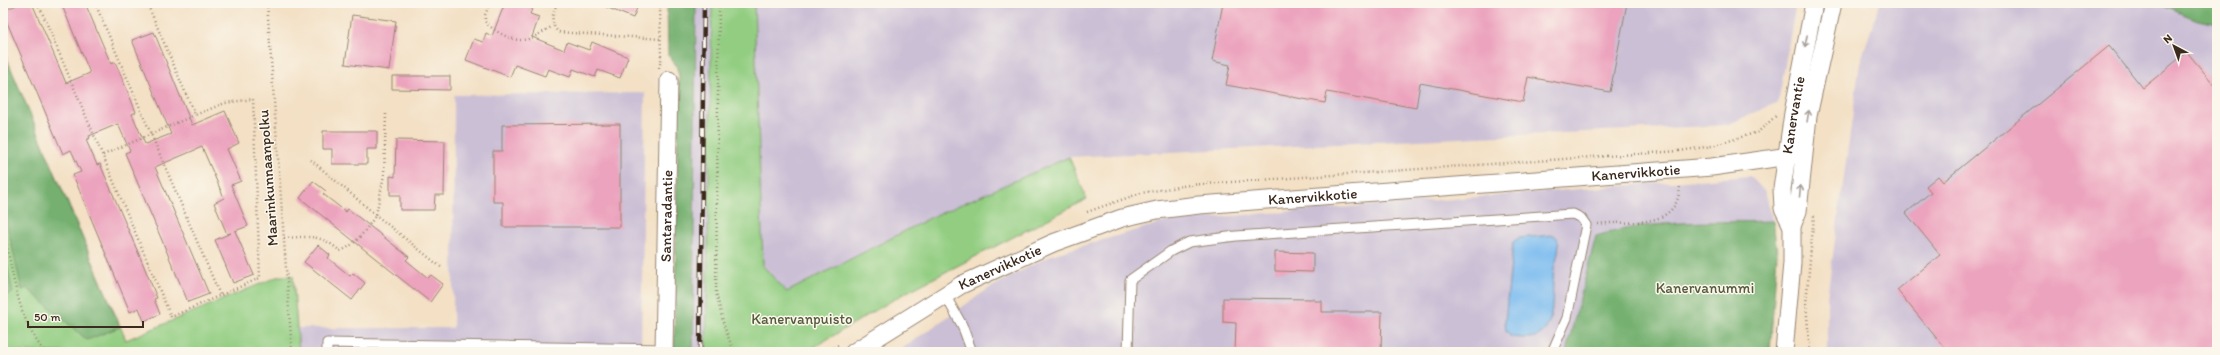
<svg xmlns="http://www.w3.org/2000/svg" width="2220" height="355" viewBox="0 0 2220 355" font-family="Itim,sans-serif">
<rect width="100%" height="100%" fill="#fbf7ec"/>
<filter id="ink" filterUnits="userSpaceOnUse"><feTurbulence type="fractalNoise" baseFrequency=".025" numOctaves="2"/><feDisplacementMap in="SourceGraphic" scale="8" xChannelSelector="R" yChannelSelector="G"/><feConvolveMatrix kernelMatrix="1 2 1 2 8 2 1 2 1" color-interpolation-filters="sRGB"/></filter>
<filter id="wash" filterUnits="userSpaceOnUse"><feTurbulence type="fractalNoise" baseFrequency=".012" numOctaves="4" result="noise"/><feDisplacementMap in="SourceGraphic" scale="16" xChannelSelector="R" yChannelSelector="G"/><feGaussianBlur stdDeviation="0.9" result="paint"/><feColorMatrix in="noise" values="0 0 0 0 0 0 0 0 0 0 0 0 0 0 0 0 0 1.4 0 .05"/><feComposite in="paint" operator="in"/></filter>
<g filter="url(#wash)">
<rect width="100%" height="100%" fill="#f3e0c5"/>
<path fill="#cbbfd5" d="M696,3h16l-6,349h-13z
M754,3h1042l-17,95 -3,5 -49,22 -658,32 -137,60 -145,75 -24,-26z
M1880,3h337v349h-390v-55l33,-234z
M645,93l-4,259h-342l-2,-24h156l1,-233z
M1750,176l15,16 8,29 -106,4 -53,6 -40,97 -8,24h-669l91,-63 63,-34 117,-34z"/>
<path fill="#92cd81" stroke="#667c50" d="M712,3h42l9,263 24,26 145,-75 137,-60 18,42 -184,95 -97,58h-100z
M3,50l123,290 153,-64h14l6,76h-296z"/>
<path fill="#75b06f" stroke="#586d46" d="M667,3h29l-3,349h-19l5,-276 -3,-11 -8,-10z
M2141,3h76v21l-19,-4 -35,-14z
M3,50l117,277 -33,13 -60,-52 -5,2 -19,-82z
M1773,221l4,33 -7,98h-204l30,-116c56,-17 119,-13 177,-15z
M3,247l10,46 -10,3z"/>
<path fill="#7bbcf0" stroke="#5b7387" d="M1554,235c10,6 1,26 0,35 -4,23 6,69 -28,68 -6,0 -11,0 -16,-2l-4,-5 -1,-9 8,-80 6,-4z"/>
<g id="blocks">
<path fill="#eca3bd" d="M21,3h11l34,80 24,-10 -29,-70h24l26,61 4,-2 7,16 14,34 -4,2 13,30 26,-10 -39,-94 22,-8 38,93 33,-14 14,32 -12,6 14,32 -10,4 17,41 -13,5 19,44 -21,8 -18,-43 16,-7 -4,1 -13,-31 10,-5 -22,-51 -47,20 54,127 -21,8 -63,-149 5,-2 -12,-27 -29,12 1,2 -4,2 11,25 3,-1 43,100 14,34 -3,1 6,15 -16,7 -5,-13 -9,4 -57,-137 8,-3 -10,-22 -8,4 -60,-141v-2z
M505,3h30l-5,11 9,3 -7,20 32,13 3,-8 22,8 3,-8 36,15 -8,21 -22,-8 -3,7 -22,-8 -3,8 -22,-8 -3,7 -30,-11 -5,12 -44,-17 8,-21 9,3 3,-9 6,3z
M596,3h43l-6,15z
M1223,3h404l-17,89 -82,-15 -5,25 -103,-19 -4,25 -89,-16 -2,11 -99,-18 4,-20 -18,-4z
M352,15l44,6 -7,49 -44,-6z
M2109,46l34,42 44,-36 30,36v264h-269l-51,-62 43,-35 -34,-42 25,-21 -5,-6 12,-10 5,6z
M392,76h58v14l-58,-1z
M620,124v103h-117v-25h-10v-51h9v-26z
M323,131h54v18h-10v15h-35v-15h-9z
M396,140l49,1 -1,54h-9l-1,15h-34v-15h-10v-19l5,1z
M313,181l13,10 -3,3 23,18 2,-3 61,48 -3,3 22,18 3,-3 12,9 -13,18 -130,-104z
M318,245l12,10 -2,3 22,18 3,-3 12,10 -13,17 -48,-38z
M1275,252l38,1v19l-38,-1z
M1223,298l91,1v2h8v11h60l-1,40h-146l1,-29 -13,-1z"/>
</g>
</g>
<g filter="url(#ink)">
<use href="#blocks" fill-opacity="0" stroke="#978572" stroke-width="1"/>
<g fill="none" stroke-linecap="round" stroke-linejoin="round">
<g stroke="#978572" stroke-width="11">
<path id="lane" d="M945,295l17,30 10,27
M327,352v-9l337,6
M1128,352l2,-72 41,-29 18,-9 47,-6 337,-22 8,4 5,7 -19,93 -15,34"/>
</g>
<g stroke="#978572" stroke-width="19">
<g id="street">
<path id="s1" d="M1792,226l-9,-18 -1,-19 11,-76 21,-110"/>
<path id="s2" d="M664,352l5,-272"/>
<path id="s3" d="M854,352l107,-67 92,-42 69,-25 35,-8 42,-5 513,-38 91,-13"/>
<path d="M1784,352l8,-89v-37l6,-15 10,-95 25,-113"/>
</g>
</g>
<path stroke="#978572" stroke-width="2.5" stroke-dasharray="1 3" stroke-linecap="butt" d="M38,3l133,314 89,-39 -7,-179 -28,4 -30,12 -48,-112
M95,3l125,292
M267,3l25,349
M490,3l-5,12v7c8,8 24,18 36,18 11,0 23,-9 32,-14
M557,3c-4,11 -8,18 1,29l103,7
M719,3l-3,289 8,34 10,26
M659,68l2,-8 -1,-57
M386,114l-2,61 -8,40 66,53
M1679,151l33,-5 46,-14 19,-17
M103,155l92,-40
M1087,212l54,-19 48,-8 490,-34
M1598,224c33,-4 81,7 82,-40
M3,225c9,42 13,93 42,127
M284,238c26,-1 35,-5 56,13 17,-6 26,-22 36,-36l-65,-55
M827,352l13,-8
M1810,352l-4,-48 8,-89"/>
<use href="#lane" stroke="#fff" stroke-width="9"/>
<use href="#street" stroke="#fff" stroke-width="17"/>
<g stroke="#3b2a1e" stroke-width="4.5">
<path id="rail" d="M700,352l4,-349"/>
</g>
<use href="#rail" stroke="#fbf7ec" stroke-width="3" stroke-dasharray="9" stroke-linecap="butt"/>
</g>
<defs><path id="oneway-shaft" d="M-6 0H5M1.5-3L5.5 0L1.5 3" fill="none" stroke-width="1.6" stroke-linecap="round" stroke-linejoin="round"/></defs>
<g stroke="#a79f9a">
<use href="#oneway-shaft" transform="translate(1806 41) rotate(101)"/>
<use href="#oneway-shaft" transform="translate(1808 116) rotate(-81)"/>
<use href="#oneway-shaft" transform="translate(1800 191) rotate(-85)"/>
</g>
</g>
<g text-anchor="middle" dominant-baseline="central" stroke-width="3" stroke-linejoin="round" paint-order="stroke">
<g font-size="15" fill="#3b2a1e" stroke="#fbf7ec">
<text stroke="none"><textPath href="#s1" startOffset="114">Kanervantie</textPath></text>
<text stroke="none"><textPath href="#s3" startOffset="817">Kanervikkotie</textPath></text>
<text transform="translate(268 178) rotate(-94)">Maarinkunnaanpolku</text>
<text stroke="none"><textPath href="#s3" startOffset="493">Kanervikkotie</textPath></text>
<text stroke="none"><textPath href="#s2" startOffset="136">Santaradantie</textPath></text>
<text stroke="none"><textPath href="#s3" startOffset="169">Kanervikkotie</textPath></text>
</g>
<g font-size="15" fill="#555b3c" stroke="#fbf7ec">
<text x="1705" y="288">Kanervanummi</text>
<text x="802" y="319">Kanervanpuisto</text>
</g>
</g>
<rect width="2220" height="355" fill="none" stroke="#fbf7ec" stroke-width="16"/>
<g transform="translate(2174 46) rotate(319)" stroke="#fbf7ec" stroke-width="3" paint-order="stroke">
<path d="M0-3L7 15L0 10L-7 15Z" fill="#3b2a1e"/>
<text y="-6" font-size="11" font-weight="bold" text-anchor="middle" fill="#3b2a1e">N</text>
</g>
<path d="M28 321v6h115v-6" fill="none" stroke="#3b2a1e" stroke-width="2"/>
<text x="34" y="321" font-size="12" fill="#3b2a1e" stroke="#fbf7ec" stroke-width="3" paint-order="stroke">50 m</text>
</svg>
